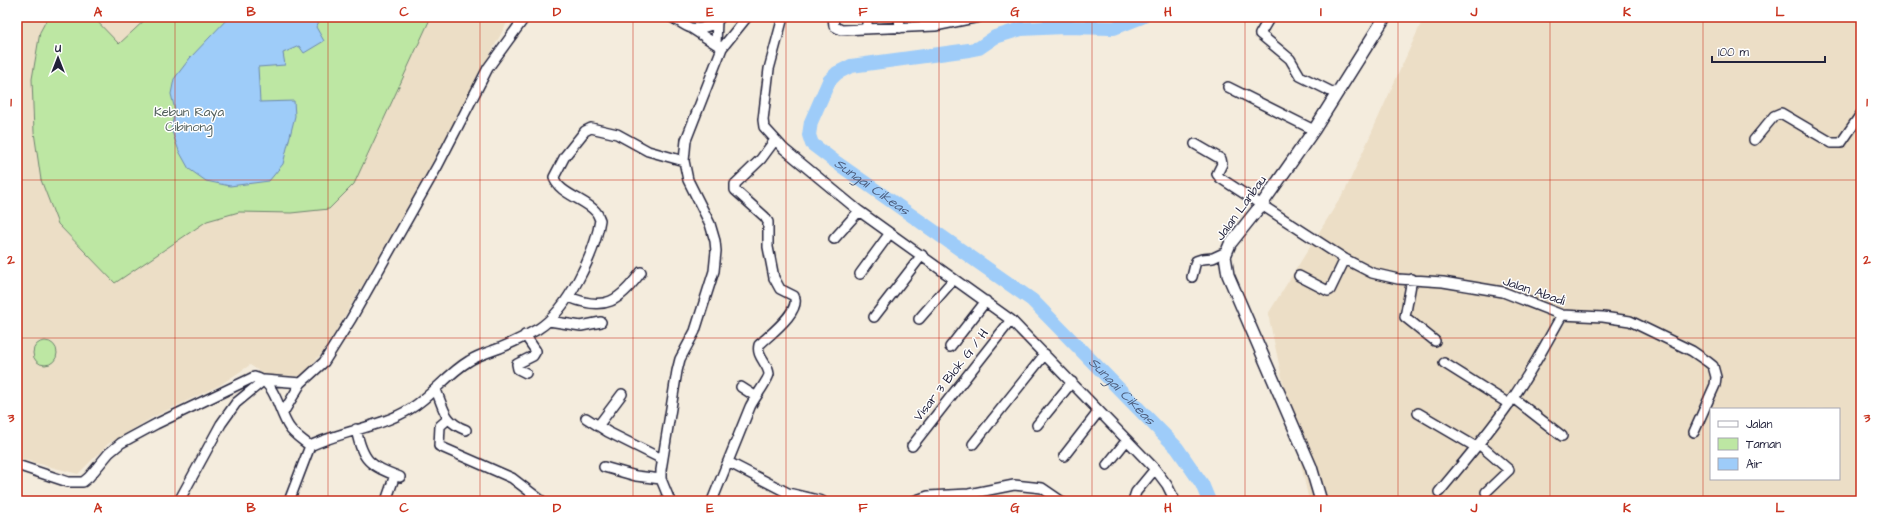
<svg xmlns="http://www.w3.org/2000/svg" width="1878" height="518" viewBox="0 0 1878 518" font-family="'Architects Daughter',sans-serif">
<rect width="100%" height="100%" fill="#f4ecdd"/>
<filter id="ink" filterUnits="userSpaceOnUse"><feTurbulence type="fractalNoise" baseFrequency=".025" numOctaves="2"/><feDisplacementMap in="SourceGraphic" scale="8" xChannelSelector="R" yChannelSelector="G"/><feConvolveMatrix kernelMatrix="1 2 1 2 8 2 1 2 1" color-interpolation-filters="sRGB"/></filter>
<g filter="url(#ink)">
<path fill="#ecdec6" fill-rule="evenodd" d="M17,17h493l-85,159 -98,171 -25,29 -37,-1 -15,-10 -30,20 -67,32 -45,27 -30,30 -61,-16z
M1424,17h437v484h-552l-41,-187 78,-125zM1711,409h128v70h-128z"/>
<path fill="#bde7a3" stroke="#70846f" d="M48,17h45l26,27 29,-27h283l-77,167 -25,25 -38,4 -52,-1 -32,9 -92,62 -57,-59 -17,-44 -7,-48 -2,-53 8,-47z
M33 353a12 12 0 1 1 24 0a12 12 0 1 1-24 0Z"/>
<path fill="#9eccf9" stroke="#6c88ad" d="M229,17h93l-6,10 8,14 -20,12 -5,-7 -16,7 2,12 -27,2 2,35 34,-1 1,15 -12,48 -14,17 -39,5 -24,-5 -17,-12 -10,-18 -8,-22 4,-19 -4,-16 3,-15 16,-21z"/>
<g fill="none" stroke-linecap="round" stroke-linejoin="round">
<path stroke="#9eccf9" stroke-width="14" id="s1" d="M1142,17l-28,11 -50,-1 -43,2 -26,8 -16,11 -10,2 -118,16 -14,7 -8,8 -18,41 -2,13 3,9 25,19 195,137 145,148 25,36 7,17"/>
<g stroke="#22223b" stroke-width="12">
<path id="minor" d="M671,17c7,3 13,9 20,11 10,2 24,-3 30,-11
M783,17l-14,52 -6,51 1,7 20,22 75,62 152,109 144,149 12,16 8,16
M833,17l1,9 7,4 94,-4 44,-9
M867,17v12
M899,17l1,11
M1270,17l-10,17 30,25 10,17 36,18
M691,28l31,20
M716,44l1,-23
M1228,87l86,43
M1754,140l20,-24 7,-3 51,30h9l20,-29
M1195,144l26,15 1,5 -5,10 3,4 125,81 27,14 26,6 45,3 60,10 59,23 41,2 27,4 62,30 16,11 5,4 3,11 -1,8 -21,47
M834,239l25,-28
M860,274l30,-41
M1299,276l29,15 2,-1 15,-31
M1192,277l4,-16 6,-2 11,-1 13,-6
M1412,279l-7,38 30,24
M569,297c36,15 51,4 72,-25
M874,317l48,-62
M919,319l35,-40
M549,321l32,5 20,-4
M525,335l11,16 -3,5 -16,8 1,5 8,4
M950,347l36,-46
M1444,363l65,41
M741,387l14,9
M436,390c8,19 8,32 30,40
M1513,398l49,38
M283,413l18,-30
M1418,413l58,34
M586,418l22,14 54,27
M448,419l-8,7 -1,20 73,32 30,23
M1037,425l35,-43
M598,426l24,-32
M356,429c7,33 13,36 44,48
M973,444l72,-90
M1479,444l30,26 -23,22
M912,446l99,-126
M1064,456l35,-45
M728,462l60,31 34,8
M17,465l51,17h15l6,-5 20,-24 12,-10 35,-19 98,-47c22,4 24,34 35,50 5,8 14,13 21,19
M1107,465l20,-25
M604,467l32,9 25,3
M1439,492c24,-29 48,-57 69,-87 21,-29 37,-60 54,-90
M179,501l42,-77 15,-21 28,-23 37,3 23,-21 27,-43 87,-154 50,-97 37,-51
M289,501l21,-55c32,-15 71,-19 100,-37 22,-13 37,-35 59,-48 9,-6 20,-9 31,-13 12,-5 26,-12 38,-19 29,-18 57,-75 62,-109 -1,-2 -2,-6 -4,-8 -9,-12 -39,-19 -42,-35l11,-21 20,-25 6,-3 26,6 31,17 36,10
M386,501l9,-26
M670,501l-9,-22v-9l16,-99 3,-12 15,-28 19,-60 2,-20 -1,-10 -5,-17 -22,-44 -4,-19 2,-21 36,-92 25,-31
M712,501l38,-94c3,-7 19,-28 19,-33 -1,-11 -13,-17 -10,-29 10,-10 43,-34 35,-49l-14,-7 -6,-11 -6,-31v-25l-3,-5 -30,-27v-6l26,-25 14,-19
M914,501l14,-5 41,-2 45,-9 28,3 19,13
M1133,501l3,-9 19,-23"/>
</g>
<g stroke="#22223b" stroke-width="14">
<path id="tertiary" d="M1321,501l-10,-34 -83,-192 -3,-19 5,-12 32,-40 52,-74 71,-113"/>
</g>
<use href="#minor" stroke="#fff" stroke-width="9"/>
<use href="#tertiary" stroke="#fff" stroke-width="11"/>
</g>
</g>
<path fill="none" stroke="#c8321e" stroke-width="1" stroke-opacity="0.55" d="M175,17v484M328,17v484M480,17v484M633,17v484M786,17v484M939,17v484M1092,17v484M1245,17v484M1398,17v484M1550,17v484M1703,17v484M17,180h1844M17,338h1844"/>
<g text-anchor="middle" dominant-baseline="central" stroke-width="3" stroke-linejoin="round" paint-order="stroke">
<g font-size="13" fill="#505d5a" stroke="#fff">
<text x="189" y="112">Kebun Raya<tspan x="189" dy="15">Cibinong</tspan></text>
</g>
<g font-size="13" fill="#22223b" stroke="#fff">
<text transform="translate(1241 208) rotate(-54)">Jalan Lanbau</text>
<text transform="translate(1534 291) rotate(19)">Jalan Abadi</text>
<text transform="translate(951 375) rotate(-52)">Visar 3 Blok G / H</text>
</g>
<g font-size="14" font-style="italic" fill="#4d5e7e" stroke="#fff">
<text stroke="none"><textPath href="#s1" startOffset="467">Sungai Cikeas</textPath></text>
<text stroke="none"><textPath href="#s1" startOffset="791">Sungai Cikeas</textPath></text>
</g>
</g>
<rect width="1878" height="518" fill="none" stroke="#fff" stroke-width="44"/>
<rect x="1710" y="408" width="130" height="72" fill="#ffffff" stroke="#a7a7b1"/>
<rect x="1718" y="421" width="20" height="6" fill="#ffffff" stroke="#a7a7b1"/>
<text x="1746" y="428" font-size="12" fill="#22223b">Jalan</text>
<rect x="1718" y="438" width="20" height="12" fill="#bde7a3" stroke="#a7a7b1"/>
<text x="1746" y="448" font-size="12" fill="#22223b">Taman</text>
<rect x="1718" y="458" width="20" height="12" fill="#9eccf9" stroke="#a7a7b1"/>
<text x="1746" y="468" font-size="12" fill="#22223b">Air</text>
<g transform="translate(58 58)" stroke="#ffffff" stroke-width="3" paint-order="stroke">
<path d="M0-3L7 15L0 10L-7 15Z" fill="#22223b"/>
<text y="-6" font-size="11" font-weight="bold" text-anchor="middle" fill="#22223b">U</text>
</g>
<path d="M1712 56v6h113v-6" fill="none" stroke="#22223b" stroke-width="2"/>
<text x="1718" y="56" font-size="12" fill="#22223b" stroke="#ffffff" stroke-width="3" paint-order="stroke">100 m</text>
<rect x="22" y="22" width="1834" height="474" fill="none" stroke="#c8321e" stroke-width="1.5"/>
<g font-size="13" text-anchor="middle" font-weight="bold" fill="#c8321e">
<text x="98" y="16">A</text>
<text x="251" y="16">B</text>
<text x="404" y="16">C</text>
<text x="557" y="16">D</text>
<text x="710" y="16">E</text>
<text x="863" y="16">F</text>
<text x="1015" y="16">G</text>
<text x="1168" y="16">H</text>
<text x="1321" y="16">I</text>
<text x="1474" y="16">J</text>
<text x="1627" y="16">K</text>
<text x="1780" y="16">L</text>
<text x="11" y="106">1</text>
<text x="1867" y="106">1</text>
<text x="11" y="264">2</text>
<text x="1867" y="264">2</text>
<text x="11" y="422">3</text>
<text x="1867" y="422">3</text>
<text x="98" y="512">A</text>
<text x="251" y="512">B</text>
<text x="404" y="512">C</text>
<text x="557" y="512">D</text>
<text x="710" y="512">E</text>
<text x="863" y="512">F</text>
<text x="1015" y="512">G</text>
<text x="1168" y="512">H</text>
<text x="1321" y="512">I</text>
<text x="1474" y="512">J</text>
<text x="1627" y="512">K</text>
<text x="1780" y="512">L</text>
</g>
</svg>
